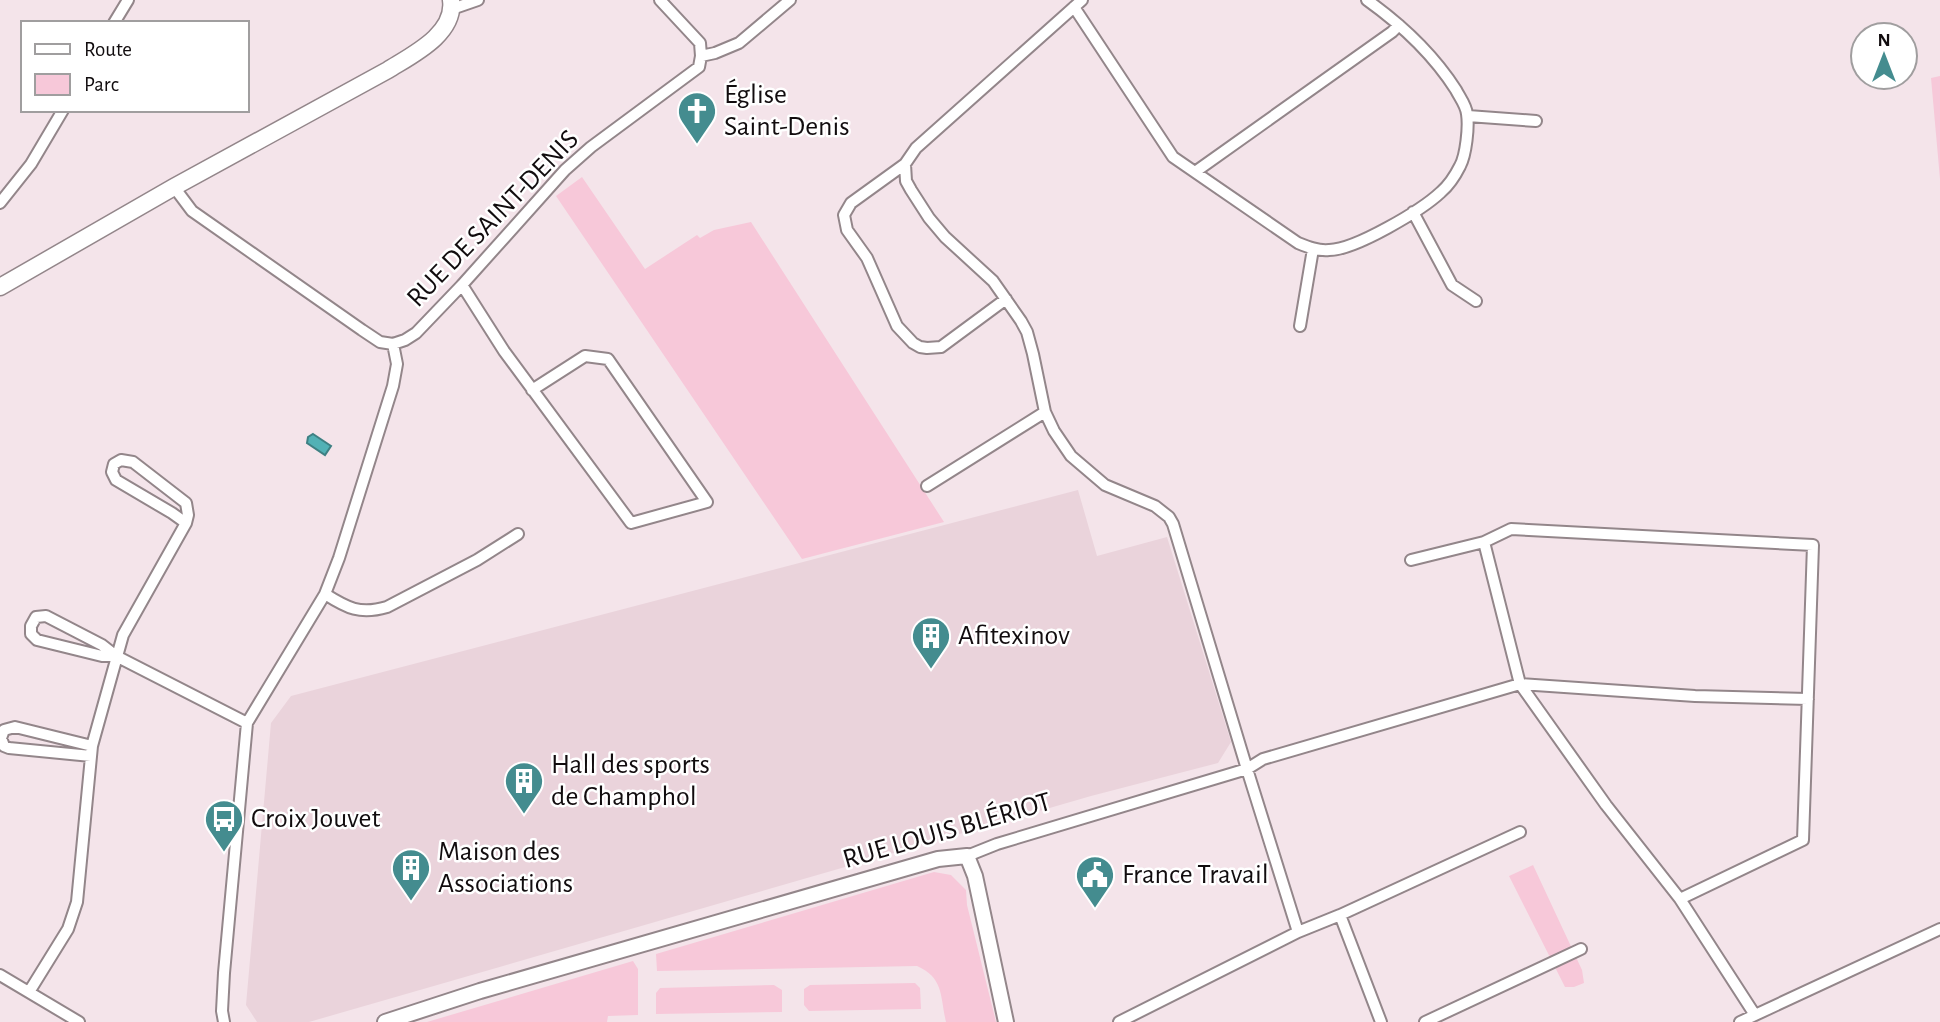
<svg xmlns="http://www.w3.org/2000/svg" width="1940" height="1022" viewBox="0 0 1940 1022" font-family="'Alegreya Sans',sans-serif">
<rect width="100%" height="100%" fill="#f4e4ea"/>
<path fill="#ead3db" d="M1078,490l19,66 70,-19 64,205 -13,21 -127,33 -782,226h-52l-11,-17 25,-282 20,-27z"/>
<path fill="#f7c8d9" d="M1940,76v103l-9,-101z
M582,177l63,92 52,-34 3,3 14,-8 37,-8 193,300 -142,37 -246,-363z
M1533,865l49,105 2,13 -10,4h-9l-56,-111z
M934,872l17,3 15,15 1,15 29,117h-50c-6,-26 -2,-44 -29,-56l-260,5 -1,-17z
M633,961l5,8v46l-30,1 -1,6h-180z
M915,983l5,5 1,21 -112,2 -5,-6v-16l6,-4z
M774,985l8,5v22l-126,2v-21l4,-5z"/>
<path fill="#52b1b5" stroke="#3e8083" stroke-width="2" d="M313,434l18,12 -6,9 -18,-12 1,-6z"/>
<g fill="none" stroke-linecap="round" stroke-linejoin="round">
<g stroke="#93868a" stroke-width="14">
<path id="minor" d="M1082,0l-166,148 -11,16 1,17 5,9 18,28 16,19 48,44 28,40 6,11 6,22 12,58 9,19 17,25 34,29 50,21 14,11 4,7 74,245 51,163 42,-17 41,107
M1074,7l99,150 125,86c10,4 20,8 31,7 26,0 93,-40 112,-58 7,-6 15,-18 19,-26 6,-11 9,-39 7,-52 -1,-9 -7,-16 -11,-24 -23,-36 -54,-65 -89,-90
M452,9l26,-9
M114,23l14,-23
M701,56l14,-3 24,-10 51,-43
M1468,116l68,5
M905,164l-54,39 -7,12 3,15 20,28 30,68 16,17 7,4 7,1 14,-1 65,-48
M1195,172l197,-140 7,-7
M174,187l18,24 170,119 18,12 13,2 12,-4 11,-7 46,-48 103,-115 26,-23 108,-80 2,-11 -1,-13 -40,-43
M0,203l31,-39 32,-54
M1413,212l39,73 24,16
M462,285l42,66 127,172 76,-21 -99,-143 -23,-3 -53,34
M1300,326l13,-77
M927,486l118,-74
M1484,542l36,142 175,12 113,3
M1411,560l73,-18 27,-13 302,16 -10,295 -123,59 75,116
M325,594c22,14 35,21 62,13l90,-47 41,-26
M116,656h-14l-65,-16 -6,-6v-8l5,-9 10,-1 56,29 14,11 131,67
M91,756l-82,-8 -5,-2 -3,-8 3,-8 11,-3 77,19
M967,856l30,-12 250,-75 16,-10 257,-75 86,121 74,94
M1340,915l180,-83
M0,975l79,47
M29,992l39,-63 9,-27 15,-156 31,-111 63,-112 2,-8 -2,-12 -53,-41 -12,-2 -7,4 -2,8 4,8 56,33 14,10
M224,1022l-2,-11 2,-38 23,-250 78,-129 14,-36 54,-172 4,-22 -4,-20
M1119,1022l179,-90
M1425,1022l156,-73
M1740,1022l200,-93"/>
</g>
<g stroke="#93868a" stroke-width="18">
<path id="tertiary" d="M385,1022l95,-31 458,-132 29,-3 8,20 31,146"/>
</g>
<g stroke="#93868a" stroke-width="19">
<path id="secondary" d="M0,287l174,-100 214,-117c24,-15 68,-36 63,-70"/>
</g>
<use href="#minor" stroke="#fff" stroke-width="10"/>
<use href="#tertiary" stroke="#fff" stroke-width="14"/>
<use href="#secondary" stroke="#fff" stroke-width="16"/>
</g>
<defs>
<g id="church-pin" transform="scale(2.0125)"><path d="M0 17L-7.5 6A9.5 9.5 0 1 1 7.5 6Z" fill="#448c8f" stroke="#fff"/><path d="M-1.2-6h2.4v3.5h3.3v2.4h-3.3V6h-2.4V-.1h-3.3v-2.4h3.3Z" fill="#fff"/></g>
<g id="building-pin" transform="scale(2.0125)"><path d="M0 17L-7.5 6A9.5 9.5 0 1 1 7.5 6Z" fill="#448c8f" stroke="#fff"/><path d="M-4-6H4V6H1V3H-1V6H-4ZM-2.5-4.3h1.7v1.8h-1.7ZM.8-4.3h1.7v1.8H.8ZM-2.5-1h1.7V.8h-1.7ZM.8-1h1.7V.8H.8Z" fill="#fff"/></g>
<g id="bus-pin" transform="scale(2.0125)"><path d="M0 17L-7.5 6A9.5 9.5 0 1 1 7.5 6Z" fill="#448c8f" stroke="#fff"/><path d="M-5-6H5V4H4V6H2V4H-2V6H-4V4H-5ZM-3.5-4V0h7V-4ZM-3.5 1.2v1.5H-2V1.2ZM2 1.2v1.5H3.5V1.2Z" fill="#fff"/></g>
<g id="civic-pin" transform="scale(2.0125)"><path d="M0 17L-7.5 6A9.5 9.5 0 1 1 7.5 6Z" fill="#448c8f" stroke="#fff"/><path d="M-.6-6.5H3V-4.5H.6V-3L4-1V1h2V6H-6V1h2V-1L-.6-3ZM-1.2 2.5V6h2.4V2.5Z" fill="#fff"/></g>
</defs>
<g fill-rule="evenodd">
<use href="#church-pin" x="697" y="111"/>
<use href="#building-pin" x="931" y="636"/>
<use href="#building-pin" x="524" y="781"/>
<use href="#bus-pin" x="224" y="819"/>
<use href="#building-pin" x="411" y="868"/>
<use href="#civic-pin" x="1095" y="875"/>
</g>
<g text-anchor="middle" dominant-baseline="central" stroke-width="5" stroke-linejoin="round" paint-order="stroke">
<g font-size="28" fill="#110c0e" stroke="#fff" text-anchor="start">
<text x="724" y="95">Église<tspan x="724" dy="32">Saint-Denis</tspan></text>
<text x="958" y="636">Afitexinov</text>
<text x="551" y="765">Hall des sports<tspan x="551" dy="32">de Champhol</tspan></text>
<text x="251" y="819">Croix Jouvet</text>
<text x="438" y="852">Maison des<tspan x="438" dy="32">Associations</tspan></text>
<text x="1122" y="875">France Travail</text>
</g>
<g font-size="28" fill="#110c0e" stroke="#fff">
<text transform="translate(493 219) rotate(-46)">RUE DE SAINT-DENIS</text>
<text transform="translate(947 831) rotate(-16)">RUE LOUIS BLÉRIOT</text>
</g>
</g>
<rect x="21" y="21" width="228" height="91" fill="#ffffff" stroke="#a09e9f" stroke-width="2"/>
<rect x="35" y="44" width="35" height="10" fill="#ffffff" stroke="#a09e9f" stroke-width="2"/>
<text x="84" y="56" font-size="21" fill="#110c0e">Route</text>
<rect x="35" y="74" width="35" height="21" fill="#f7c8d9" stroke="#a09e9f" stroke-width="2"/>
<text x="84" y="91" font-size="21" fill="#110c0e">Parc</text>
<g transform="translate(1884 56)"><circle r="33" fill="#ffffff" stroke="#a09e9f" stroke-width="2"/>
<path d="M0-5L12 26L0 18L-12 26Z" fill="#448c8f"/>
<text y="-10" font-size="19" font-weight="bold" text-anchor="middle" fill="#110c0e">N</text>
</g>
</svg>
